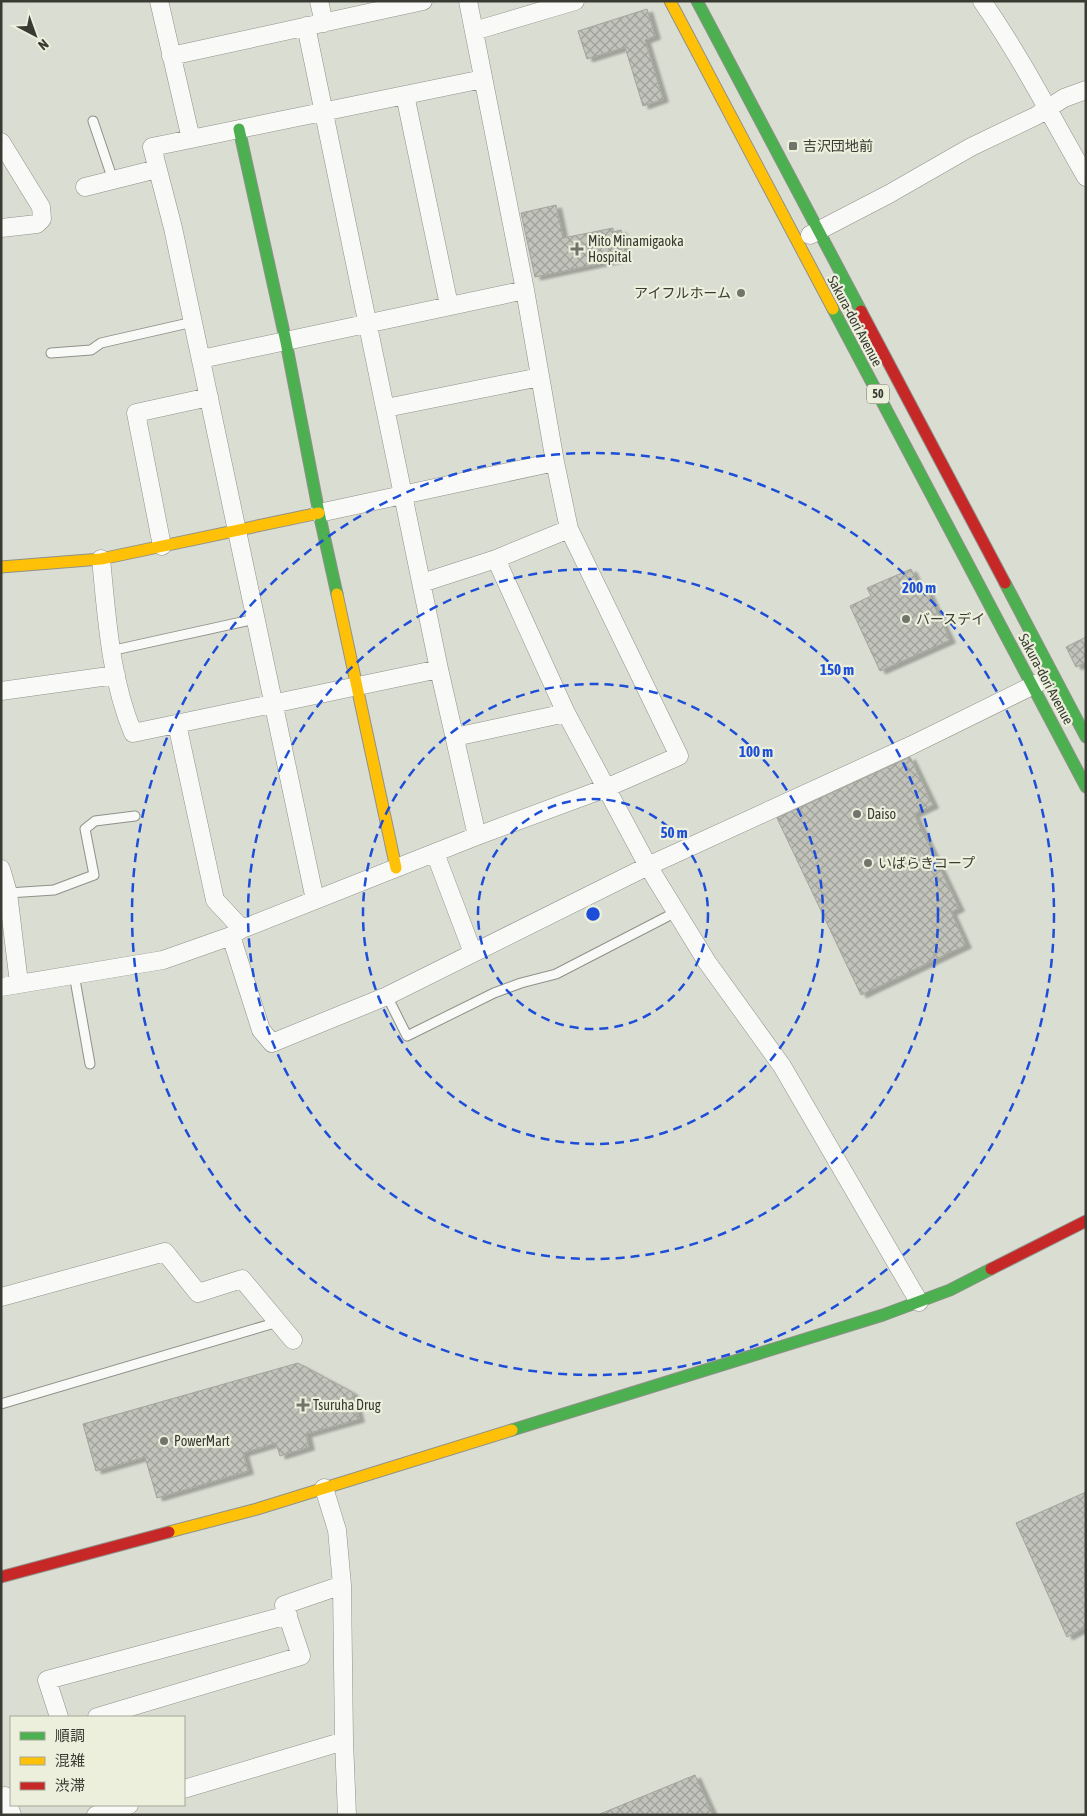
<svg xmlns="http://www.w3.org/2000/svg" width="1087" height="1816" viewBox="0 0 1087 1816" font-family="'Asap Condensed','Noto Sans JP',sans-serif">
<defs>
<pattern id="building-cross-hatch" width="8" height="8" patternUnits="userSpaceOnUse" patternTransform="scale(1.25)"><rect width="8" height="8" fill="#c2c4bb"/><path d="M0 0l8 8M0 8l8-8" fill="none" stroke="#9fa099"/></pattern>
<filter id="shadow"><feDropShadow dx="5.5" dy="3" stdDeviation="1" flood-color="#0004"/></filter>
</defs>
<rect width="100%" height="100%" fill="#daddd2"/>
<path fill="url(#building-cross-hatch)" stroke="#a3a59d" filter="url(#shadow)" d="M647,9l8,27 -10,4 18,59 -20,7 -18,-59 -38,12 -9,-28z
M556,205l7,33 50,-10v4l8,-2 5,28 -91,19 -14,-64z
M911,569l10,22 5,-3 24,52 -70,31 -30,-65 21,-10 -4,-8z
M1086,637v25l-10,5 -10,-20z
M910,757l23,48 -19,9 45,94 -8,4 15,33 -105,50 -84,-177z
M298,1363l54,29 7,27 -53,15 3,13 -29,9 -4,-13 -33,10 5,18 -91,27 -12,-41 -49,14 -13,-47z
M1086,1492v135l-19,10 -51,-114z
M695,1775l18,40h-113v-1z"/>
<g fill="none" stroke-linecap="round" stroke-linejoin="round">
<g stroke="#8f9189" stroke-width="11">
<path id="lane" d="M93,121l20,59
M51,353l40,-3 10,-7 92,-21
M110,651l145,-32
M8,893l46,-3 40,-15 -9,-46 10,-8 40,-5
M74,974l16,90
M387,996l20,40 87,-43 27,-10 35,-9 120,-62
M1,1404l277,-82"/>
</g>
<g stroke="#8f9189" stroke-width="19">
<path id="street" d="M159,1l32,138
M319,1l5,22
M982,1c39,56 70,117 104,176
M306,26l133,643 38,167
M474,31l101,-30
M171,56l252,-55
M405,95l44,210
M1,142l40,65 1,12 -5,5 -36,4
M85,187l72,-18
M810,235l79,-41 82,-47 65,-31 28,-18 22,-8
M201,359l324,-69
M386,408l154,-31
M319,513l236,-51
M162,546l-26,-133 73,-16
M101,559c6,59 9,119 32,174l306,-64
M496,559l70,154 82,153 59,96 75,104 137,236
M422,583l74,-24 73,-30
M1,691l115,-16
M177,724l38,176 27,29
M455,737l111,-24
M435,853l38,100
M1,869l7,24 11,90
M315,900l-142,-672 -21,-81 331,-68
M231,936l30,94 11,13 115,-47 261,-130 264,-121 130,-64
M1,987l162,-27 68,-24 11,-7 235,-93 129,-48 73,-32 -110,-227 -14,-67 -30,-172 -57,-289
M1,1297l164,-45 33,41 44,-14 51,61
M324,1488l13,42 5,55 2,156 3,74
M59,1717l-12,-37 241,-65
M97,1717l204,-61 -17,-51 58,-20
M184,1789l160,-48
M1,1797l4,-1 7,19
M96,1815l33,-10"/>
</g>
<g stroke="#8f9189" stroke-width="13">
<path id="fast" d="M697,1l164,310
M239,129l47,213 33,171 18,81
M833,309l253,478
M1005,583l81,154
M512,1430l371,-115 67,-25 41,-21"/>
</g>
<g stroke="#8f9189" stroke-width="13">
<path id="slow" d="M670,1l163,308
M1,567l100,-8 218,-46
M337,594l59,274
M169,1532l88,-23 255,-79"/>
</g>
<g stroke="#8f9189" stroke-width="13">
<path id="jam" d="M861,311l144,272
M991,1269l95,-48
M1,1577l168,-45"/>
</g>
<use href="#lane" stroke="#f9faf8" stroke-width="9"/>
<use href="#street" stroke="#f9faf8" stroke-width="18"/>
<use href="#fast" stroke="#4caf50" stroke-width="11"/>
<use href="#slow" stroke="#ffc107" stroke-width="11"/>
<use href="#jam" stroke="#c62828" stroke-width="11"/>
</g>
<g fill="none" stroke="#1d4ed8" stroke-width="2.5" stroke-dasharray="9 6">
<circle cx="593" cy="914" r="115"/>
<circle cx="593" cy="914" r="230"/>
<circle cx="593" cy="914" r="345"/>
<circle cx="593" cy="914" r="461"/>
</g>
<g fill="#71746b" stroke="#ebefdb" stroke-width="2">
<rect x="788" y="141" width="10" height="10" rx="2.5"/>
<path d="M574.5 241.5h5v5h5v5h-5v5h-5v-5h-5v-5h5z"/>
<circle cx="741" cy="293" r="5"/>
<circle cx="906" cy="619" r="5"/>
<circle cx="857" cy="814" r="5"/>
<circle cx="868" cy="863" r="5"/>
<path d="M300.5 1397.5h5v5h5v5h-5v5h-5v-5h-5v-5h5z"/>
<circle cx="164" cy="1441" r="5"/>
</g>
<g text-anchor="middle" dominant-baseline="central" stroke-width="4.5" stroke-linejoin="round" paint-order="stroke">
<rect fill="#ebefdb" stroke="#6e7165" stroke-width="1" x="867" y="384.5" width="22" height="19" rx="4"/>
<g font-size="12" font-weight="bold" fill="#393b33">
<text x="878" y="394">50</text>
</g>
<g font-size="14" fill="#393b33" stroke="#ebefdb" text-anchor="start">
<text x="803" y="146">吉沢団地前</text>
<text x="588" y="241">Mito Minamigaoka<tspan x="588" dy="16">Hospital</tspan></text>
<text x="731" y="293" text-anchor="end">アイフルホーム</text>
<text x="916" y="619">バースデイ</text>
<text x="867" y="814">Daiso</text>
<text x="878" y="863">いばらきコープ</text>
<text x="313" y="1405">Tsuruha Drug</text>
<text x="174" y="1441">PowerMart</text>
</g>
<g font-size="14" fill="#393b33" stroke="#ebefdb">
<text transform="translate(855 321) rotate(62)">Sakura-dori Avenue</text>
<text transform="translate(1046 679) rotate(62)">Sakura-dori Avenue</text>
</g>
</g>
<circle cx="593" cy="914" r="8" fill="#1d4ed8" stroke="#ebefdb" stroke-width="2.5"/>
<g font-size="15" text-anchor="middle" font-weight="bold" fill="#1d4ed8" stroke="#ebefdb" stroke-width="4.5" stroke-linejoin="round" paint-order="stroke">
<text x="919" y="593">200 m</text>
<text x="837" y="675">150 m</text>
<text x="756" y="757">100 m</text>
<text x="674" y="838">50 m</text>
</g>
<rect width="1087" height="1816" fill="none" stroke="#393b33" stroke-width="5"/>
<rect x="10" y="1716" width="175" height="90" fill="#ebefdb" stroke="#a4a798"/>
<rect x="20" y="1732" width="25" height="8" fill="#4caf50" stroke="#a4a798"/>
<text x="55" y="1741" font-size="15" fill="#393b33">順調</text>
<rect x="20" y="1757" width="25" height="8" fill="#ffc107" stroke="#a4a798"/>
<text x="55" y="1766" font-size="15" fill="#393b33">混雑</text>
<rect x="20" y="1782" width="25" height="8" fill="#c62828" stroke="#a4a798"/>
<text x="55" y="1791" font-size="15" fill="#393b33">渋滞</text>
<g transform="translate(35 35) rotate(139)" stroke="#ebefdb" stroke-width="4" paint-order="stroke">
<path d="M0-4L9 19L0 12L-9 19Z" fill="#393b33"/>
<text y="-8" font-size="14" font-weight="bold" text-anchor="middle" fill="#393b33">N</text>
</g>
</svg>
